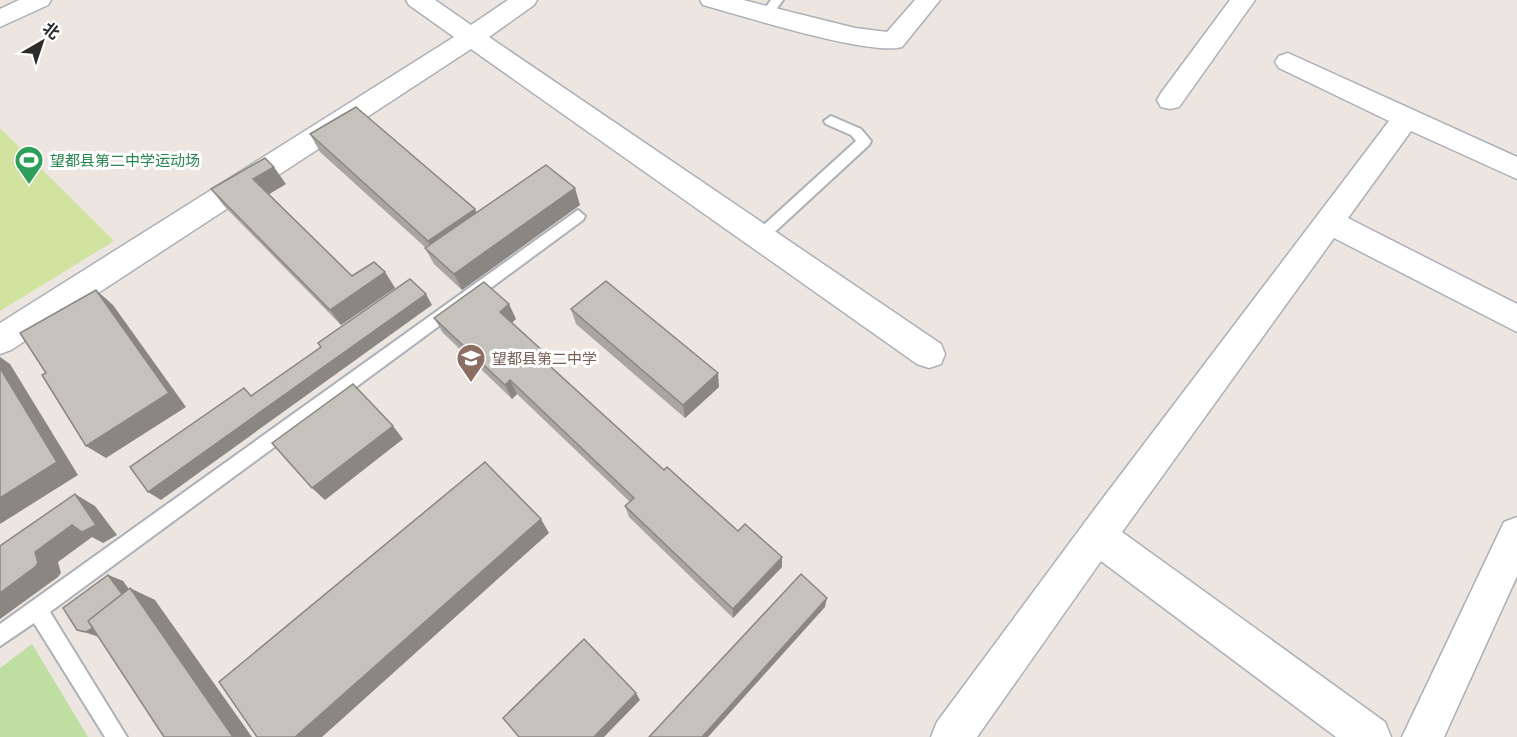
<svg xmlns="http://www.w3.org/2000/svg" width="1517" height="737" viewBox="0 0 1517 737" font-family="Lato,'Noto Sans SC',sans-serif">
<rect width="100%" height="100%" fill="#ece5e0"/>
<path fill="#bfdea2" d="M32,644l56,93h-88v-69z"/>
<path fill="#d0e49f" d="M0,128l114,113 -114,70z"/>
<g fill="none" stroke-linecap="round" stroke-linejoin="round">
<g stroke="#acb0b7" stroke-width="4">
<path id="lane" d="M771,0h12l-13,18h-8l-2,-3z
M831,116l30,13 10,12 -2,4 -103,95h-10l-2,-4 2,-4 100,-91 -5,-6 -25,-11 -2,-3z
M578,210l7,6 -2,4 -533,392 77,125h-22l-71,-114 -34,23v-22z"/>
</g>
<g stroke="#acb0b7" stroke-width="3">
<path id="street" d="M19,0h32l-3,5 -48,22v-18z
M406,0h29l36,25 37,-25h29l-3,5 -45,32 452,307 4,10 -4,10 -12,4 -12,-4 -446,-315 -460,301 -11,4v-31l454,-286 -45,-32z
M700,0h43l112,28 32,4 28,-32h25l-38,47c-33,9 -159,-31 -199,-42z
M1230,0h25l-76,107 -9,2 -9,-2 -4,-7 4,-7z
M1288,53l229,104v22l-106,-48 -63,87 169,86v28l-183,-94 -212,294 263,190 6,15h-55l-235,-176 -124,176h-46l6,-15 160,-216 292,-385 -110,-53 -4,-6 4,-6z
M1517,517v59l-73,161h-42l102,-215z"/>
</g>
<use href="#lane" fill="#fff" fill-rule="evenodd"/>
<use href="#street" fill="#fff" fill-rule="evenodd"/>
</g>
<path fill="#a9a6a1" d="M310,134l165,75 2,4 103,-8 -118,85 -28,-26 -9,-16h1l-106,-96z
M286,184l-17,10 83,82 33,-4 10,16 -54,37 -117,-119 -13,-17z
M571,309l148,78 -34,31 -109,-94z
M434,318l82,1 -4,4 38,43 114,104 118,97 -49,51 -104,-101 -4,-11 5,-4 -113,-108 -5,5 -69,-66z
M108,575l15,6 6,8 26,11 -56,37 -22,-7z"/>
<path fill="#8a8783" d="M274,167l12,17 -20,12 -13,-17z
M575,188l5,17 -118,85 -8,-16z
M475,209l7,16 -46,32 -8,-16z
M385,272l10,16 -54,37 -11,-15z
M96,290l17,15 73,102 -80,51 -20,-12z
M426,294l6,11 -271,195 -13,-8z
M509,304l7,15 -10,8 -6,-15z
M545,353l6,14 -11,-10z
M0,357l10,7 68,111 -78,49z
M718,373l1,14 -34,31 -2,-13z
M510,380l7,14 -5,5 -7,-14z
M393,426l10,13 -78,61 -13,-12z
M75,494l20,12 22,29 -14,8 -11,-6 -34,25 3,11 -3,4 -58,42v-26l35,-41 37,-27z
M541,519l8,14 -227,204h-27z
M782,557v10l-49,51v-9z
M108,575l15,6 20,29 -41,28 -16,-6z
M130,588l25,12 97,137h-19z
M827,598l-2,9 -117,130h-6z
M636,693l4,7 -36,37h-10z"/>
<path fill="#c5c1bb" stroke="#8a8783" stroke-width="1.5" d="M356,107l119,102 -47,32 -118,-107z
M265,158l9,9 -21,12 99,97 22,-14 11,10 -55,38 -119,-121z
M546,165l29,23 -121,86 -29,-26z
M410,279l16,15 -278,198 -18,-25 114,-79 7,8 70,-49 -3,-4z
M606,281l112,92 -35,32 -112,-96z
M484,282l25,22 -9,8 45,41 -5,4 124,113 3,-3 71,64 7,-7 37,33 -49,52 -108,-103 9,-8 -124,-118 -5,5 -71,-67z
M96,290l73,103 -83,53 -44,-71 4,-2 -26,-40z
M0,368l57,94 -57,36z
M353,384l40,42 -81,62 -40,-45z
M485,462l56,57 -246,218h-38l-38,-55z
M75,494l21,31 -14,7 -10,-7 -37,27 3,11 -3,4 -35,26v-47z
M801,574l26,24 -125,139h-53z
M108,575l14,19 -34,27 5,7 -7,4 -9,-2 -14,-22z
M130,588l103,149h-69l-76,-116z
M584,639l52,54 -42,44h-75l-16,-19z"/>
<defs>
<g id="stadium-pin" transform="scale(1.5)"><path d="M0 17L-7.5 6A9.5 9.5 0 1 1 7.5 6Z" fill="#2e9e5b" stroke="#fff"/><path d="M0-5a6.5 5 0 1 0 0 10a6.5 5 0 1 0 0-10ZM-3.5-1.8h7v3.6h-7Z" fill="#fff"/></g>
<g id="school-pin" transform="scale(1.5)"><path d="M0 17L-7.5 6A9.5 9.5 0 1 1 7.5 6Z" fill="#8d6e63" stroke="#fff"/><path d="M0-5L7-2L0 1L-7-2ZM-4 1L0 2.5L4 1V4Q0 6-4 4Z" fill="#fff"/></g>
</defs>
<g fill-rule="evenodd">
<use href="#stadium-pin" x="29" y="160"/>
<use href="#school-pin" x="471" y="358"/>
</g>
<g text-anchor="middle" dominant-baseline="central" stroke-width="6" stroke-linejoin="round" paint-order="stroke">
<g font-size="15" fill="#27864d" stroke="#fff" text-anchor="start">
<text x="50" y="160">望都县第二中学运动场</text>
</g>
<g font-size="15" fill="#785e54" stroke="#fff" text-anchor="start">
<text x="492" y="358">望都县第二中学</text>
</g>
</g>
<g transform="translate(42 42) rotate(39)" stroke="#ffffff" stroke-width="4.5" paint-order="stroke">
<path d="M0-4.5L10 22L0 15L-10 22Z" fill="#2c2c2c"/>
<text y="-9" font-size="16" font-weight="bold" text-anchor="middle" fill="#2c2c2c">北</text>
</g>
</svg>
